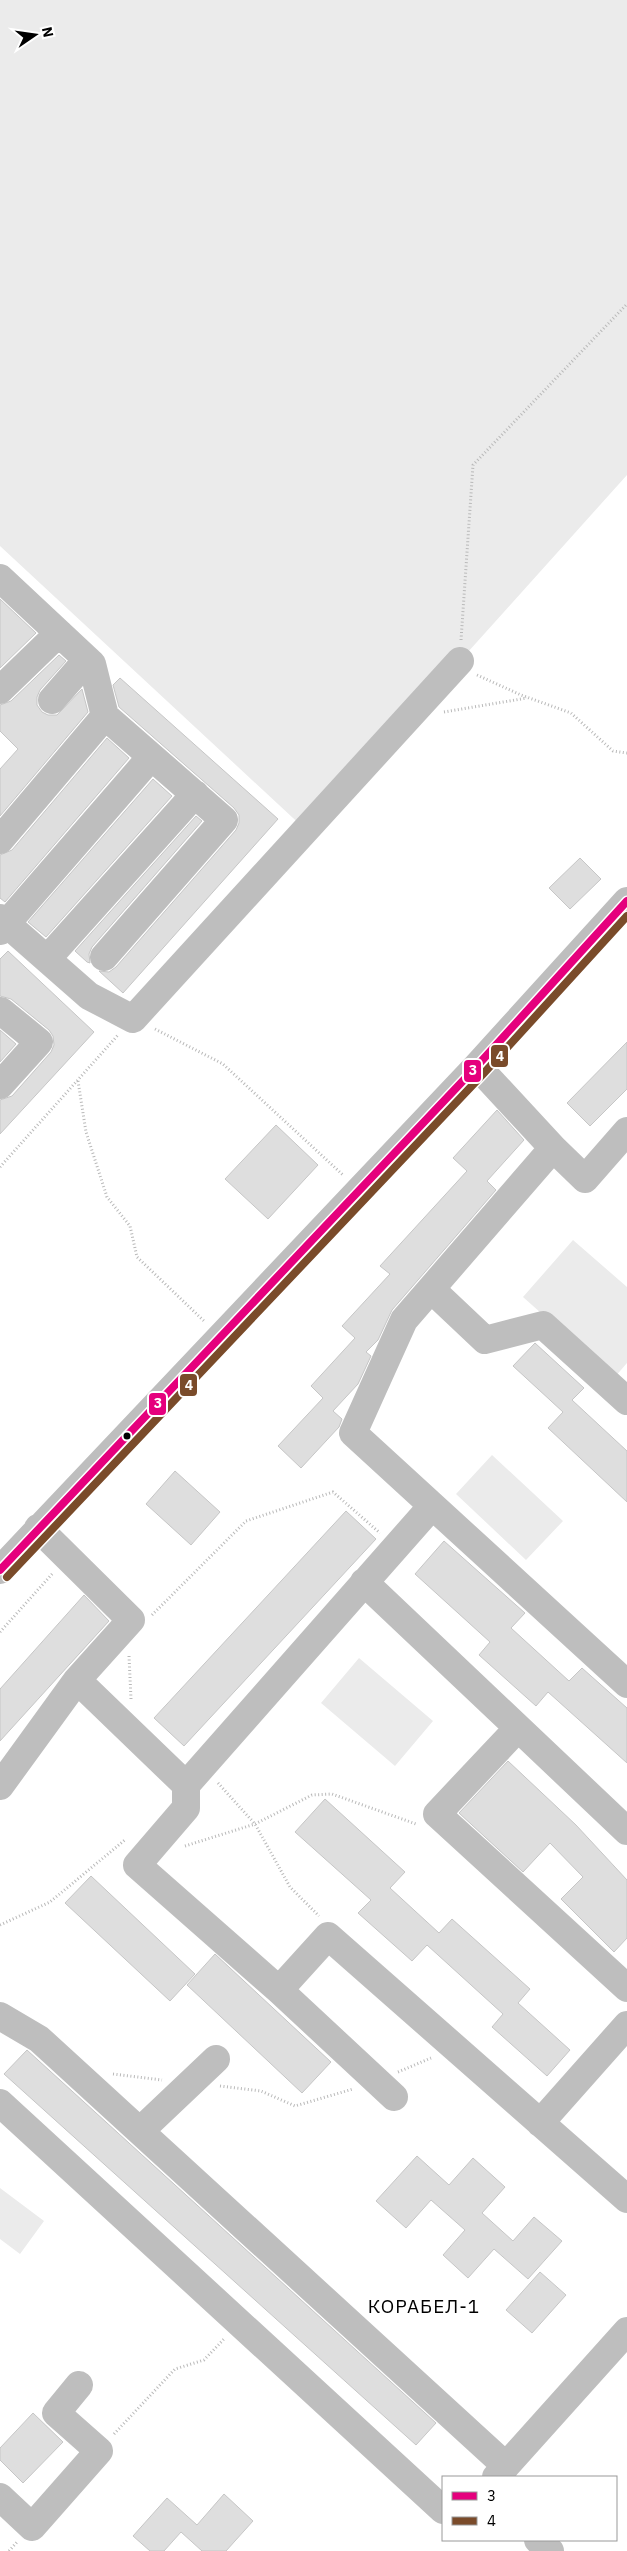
<svg xmlns="http://www.w3.org/2000/svg" width="627" height="2551" viewBox="0 0 627 2551" font-family="'IBM Plex Sans',sans-serif">
<rect width="100%" height="100%" fill="#fff"/>
<path fill="#ebebeb" d="M0,0h627v475l-320,356 -307,-285z
M573,1240l54,47v76l-13,15 -91,-81z
M492,1455l71,66 -37,39 -70,-66z
M359,1658l74,63 -38,45 -74,-63z
M0,2188l44,33 -24,33 -20,-15z"/>
<path fill="#dedede" stroke="#c6c6c6" d="M0,599l36,34 -36,35z
M59,655l7,6 -26,29 -3,7v8l5,7 6,3h9l25,-26 6,23 -88,104v-47l18,-20 -18,-18v-26l11,-4z
M120,678l158,141 -155,174 -24,-22 10,1 7,-5 120,-137 3,-7v-8l-5,-7 -115,-101 -6,-22z
M107,738l22,20 -124,144 -5,-4v-43l12,-5z
M153,779l19,17 -126,141 -18,-15z
M196,816l6,5 -110,126 -3,7 1,9 -3,-1 -12,-11z
M580,858l21,21 -31,30 -21,-21z
M8,951l86,81 -94,102v-34l12,-4 39,-44 3,-7 -1,-9 -4,-6 -38,-31 -11,-3v-37z
M0,1030l16,14 -16,18z
M627,1042v47l-37,37 -23,-23z
M497,1110l27,30 -37,41 9,9 -104,120 -14,30 -12,12 5,4 -13,28 -25,27 9,8 -3,8 -38,41 -23,-22 45,-48 -12,-12 44,-48 -13,-12 48,-52 -10,-8 87,-95 -14,-13z
M276,1125l42,40 -50,54 -43,-40z
M535,1343l49,45 -12,12 55,51v51l-79,-74 15,-16 -50,-46z
M175,1471l45,41 -29,33 -45,-41z
M346,1511l30,28 -192,207 -30,-28z
M444,1541l81,72 -14,15 58,53 13,-13 45,40v55l-79,-71 -12,14 -57,-51 11,-13 -75,-68z
M84,1595l25,26 -109,120v-52z
M508,1761l68,64 51,55v58l-13,14 -53,-53 22,-22 -33,-34 -27,29 -64,-59z
M325,1799l80,73 -15,16 49,45 13,-14 78,70 -12,14 52,47 -23,26 -55,-49 11,-13 -76,-69 -15,16 -54,-48 13,-13 -76,-68z
M91,1876l104,98 -25,27 -105,-98z
M215,1954l116,108 -29,31 -115,-108z
M27,2050l409,373 -20,22 -412,-371z
M417,2156l32,29 24,-27 32,29 -23,26 31,28 21,-24 28,24 -34,38 -34,-30 -26,29 -25,-23 22,-25 -34,-30 -25,28 -30,-27z
M540,2272l26,23 -34,38 -26,-23z
M33,2413l30,29 -40,41 -23,-23v-12z
M224,2494l29,27 -27,30h-24l-21,-19 -17,19h-14l-17,-15 34,-38 30,27z"/>
<g fill="none" stroke-linecap="round" stroke-linejoin="round">
<path stroke="#b9b9b9" stroke-width="3" stroke-dasharray="1 2.5" stroke-linecap="butt" d="M461,640l12,-175 154,-161
M477,675l44,20 50,18 42,38 14,2
M444,712l83,-14
M155,1029l68,35 121,112
M78,1081l8,51 21,65 23,29 7,31 67,64
M0,1167l118,-132
M152,1615l94,-94 87,-29 47,41
M0,1632l53,-59
M129,1656l2,43
M218,1783l37,41 35,63 29,29
M185,1846l70,-22 57,-29 20,-1 84,30
M0,1925l50,-23 76,-63
M398,2072l33,-14
M113,2074l49,6
M220,2086l41,5 34,15 58,-17
M114,2434l61,-65 29,-9 20,-21
M9,2551l8,-9"/>
<path stroke="#bebebe" stroke-width="28" d="M0,578l92,86 13,52 -105,124
M0,690l59,-57
M52,700l35,-40
M0,918l89,78 44,23 327,-358
M0,931l151,-174
M104,957l120,-137 -119,-104
M47,959l148,-165
M0,1012l1,-1 38,31 -39,43
M477,1066l76,82 -149,172 -51,113 274,251
M553,1148l32,31 42,-48
M431,1289l54,51 58,-15 84,76
M38,1528l93,92 -54,60 109,105 246,-279
M0,1570l477,-504 150,-165
M364,1582l263,249
M518,1728l-81,86 190,174
M186,1785v23l-49,57 142,125 49,-54 299,263
M0,1786l77,-106
M279,1990l115,107
M0,2016l39,23 467,427
M0,2103l443,407
M540,2123l87,-98
M140,2131l76,-72
M496,2477l131,-146
M0,2497l32,30 67,-76 -43,-38 23,-28
M538,2540l12,11"/>
<g stroke="#fff" stroke-width="11">
<path id="bus-1" d="M0,1570l477,-504 150,-165"/>
</g>
<g stroke="#fff" stroke-width="11">
<path id="bus-2" d="M7,1577l477,-504 143,-157"/>
</g>
<use href="#bus-1" stroke="#e5007d" stroke-width="8"/>
<use href="#bus-2" stroke="#7a4b2a" stroke-width="8"/>
</g>
<circle fill="#000" stroke="#fff" stroke-width="2" cx="127" cy="1436" r="4.5"/>
<g text-anchor="middle" dominant-baseline="central" stroke-width="5" stroke-linejoin="round" paint-order="stroke">
<g font-size="19" letter-spacing="1" fill="#000" stroke="#fff">
<text x="424" y="2306">КОРАБЕЛ-1</text>
</g>
</g>
<g stroke="#fff" stroke-width="2">
<rect x="490" y="1044" width="19" height="24" rx="5" fill="#7a4b2a"/>
<rect x="463" y="1059" width="19" height="24" rx="5" fill="#e5007d"/>
<rect x="179" y="1373" width="19" height="24" rx="5" fill="#7a4b2a"/>
<rect x="148" y="1392" width="19" height="24" rx="5" fill="#e5007d"/>
</g>
<g font-size="14" text-anchor="middle" font-weight="bold" fill="#fff">
<text x="500" y="1061">4</text>
<text x="473" y="1075">3</text>
<text x="189" y="1390">4</text>
<text x="158" y="1408">3</text>
</g>
<rect x="442" y="2476" width="175" height="65" fill="#ffffff" stroke="#999999"/>
<rect x="452" y="2492" width="25" height="8" fill="#e5007d" stroke="#999999"/>
<text x="487" y="2501" font-size="15" fill="#000000">3</text>
<rect x="452" y="2517" width="25" height="8" fill="#7a4b2a" stroke="#999999"/>
<text x="487" y="2526" font-size="15" fill="#000000">4</text>
<g transform="translate(35 35) rotate(77)" stroke="#ffffff" stroke-width="4" paint-order="stroke">
<path d="M0-4L9 19L0 12L-9 19Z" fill="#000000"/>
<text y="-8" font-size="14" font-weight="bold" text-anchor="middle" fill="#000000">N</text>
</g>
</svg>
